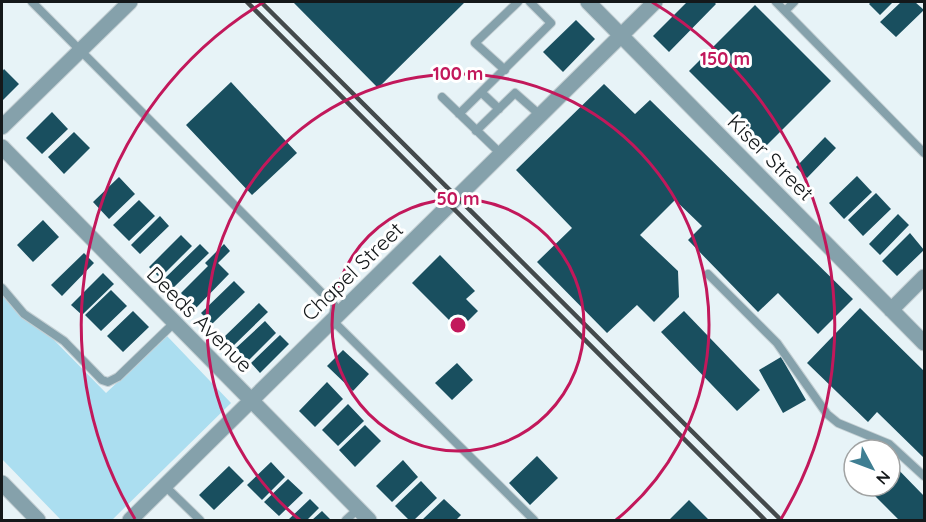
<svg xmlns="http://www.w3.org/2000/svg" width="926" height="522" viewBox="0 0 926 522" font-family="Quicksand,sans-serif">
<rect width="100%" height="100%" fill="#e7f3f7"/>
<path fill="#abdef0" d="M2,287l104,106 61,-57 64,67 -119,117h-51l-59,-61z"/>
<path fill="#194f5f" d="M293,2h172l-87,86z
M687,2h27l2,2 -47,48 -16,-16z
M871,2h22l-13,13 -11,-11z
M901,2h14l9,8 -28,27 -16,-15z
M755,5l76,76 -66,66 -76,-76z
M576,20l19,19 -32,33 -20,-20z
M4,69l15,15 -17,17v-29z
M231,82l66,71 -45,42 -66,-70z
M604,84l31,30 15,-14 203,199 -35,35 -40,-41 -20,19 -70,-72 14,-14 -27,-26 -35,35 38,36 1,26 -25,25 -17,-17 -30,28 -70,-71 35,-34 -56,-58z
M52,112l16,17 -26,25 -16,-16z
M74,132l16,16 -26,26 -16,-17z
M825,137l11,11 -29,30 -11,-11z
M857,176l15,16 -28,27 -15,-16z
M119,177l16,17 -26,25 -16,-17z
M876,193l15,16 -28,27 -15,-16z
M139,200l16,16 -26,25 -16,-16z
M898,214l11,11 -29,30 -11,-11z
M160,216l9,10 -29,28 -9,-9z
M43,220l16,17 -26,25 -16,-17z
M910,233l14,17 -27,26 -15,-15z
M181,235l11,11 -32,32 -11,-11z
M200,244l9,9 -37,36 -9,-9z
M224,244l6,7 -12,12 11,11 -33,34 -15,-15 27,-27 -3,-3z
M84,253l10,10 -32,33 -11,-11z
M440,255l35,36 -9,8 12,12 -19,19 -47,-47z
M103,273l11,11 -32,31 -11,-10z
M234,281l11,11 -33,32 -11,-11z
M111,290l16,16 -26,25 -16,-16z
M259,303l9,9 -37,36 -9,-9z
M860,308l64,63v87l-47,-46 -9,10 -61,-59z
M133,311l16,16 -26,25 -16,-16z
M684,311l76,79 -23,21 -76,-79z
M265,321l11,12 -28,28 -12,-13z
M280,335l9,9 -29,29 -9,-10z
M343,350l26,24 -16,17 -26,-25z
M781,357l25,43 -23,13 -24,-43z
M457,363l16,17 -21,20 -17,-17z
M327,382l16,17 -28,28 -16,-16z
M348,404l16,17 -26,25 -16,-16z
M365,425l16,16 -26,26 -16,-17z
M537,456l21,22 -28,27 -21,-22z
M403,460l15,17 -26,25 -16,-16z
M890,461l34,35v24h-25l-34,-34h25z
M271,462l14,15 -23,23 -15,-15z
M229,466l15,15 -30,29 -15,-15z
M288,479l15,14 -24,23 -15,-14z
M421,481l16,17 -23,22h-5l-14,-14z
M310,499l9,9 -12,12h-19z
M444,499l17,16 -5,5h-34z
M689,500l20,20h-40z
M322,511l9,9h-19z"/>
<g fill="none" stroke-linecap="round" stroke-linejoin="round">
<g stroke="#c5d0d4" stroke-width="10">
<path id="lane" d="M32,2l303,304 -3,14 202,200
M776,2l148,151
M785,11l9,-9
M505,70l-30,-27 43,-41
M482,93l17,16
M442,97l59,57
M459,114l92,-91 -21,-21
M476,131l39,-38 25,22
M708,274l69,69 50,71 11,9 51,21 35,32
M2,288l22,26 40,27 38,39 6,2 10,-5 56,-54
M165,486l35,34
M346,520l12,-11"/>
</g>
<g stroke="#c5d0d4" stroke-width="17">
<path id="street" d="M588,2l336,341
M2,127l128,-125
M2,147l367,373
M891,310l33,-33
M2,483l36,37
M130,520l525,-518"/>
</g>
<use href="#lane" stroke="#85a1ab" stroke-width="8"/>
<use href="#street" stroke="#85a1ab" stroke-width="15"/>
<path stroke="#444a4c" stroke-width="4.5" d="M247,2l518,518
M261,2l520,518"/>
</g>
<g fill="none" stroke="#c2185b" stroke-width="3">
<circle cx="458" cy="325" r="126"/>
<path d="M300 520A251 251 0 1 1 616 520"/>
<path d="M135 519A377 377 0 0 1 264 2M652 2A377 377 0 0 1 781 519"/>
</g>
<g text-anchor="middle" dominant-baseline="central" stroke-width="6" stroke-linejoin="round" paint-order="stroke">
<g font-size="21" fill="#14181a" stroke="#fff">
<text transform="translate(771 157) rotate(45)">Kiser Street</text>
<text transform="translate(352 271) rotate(-44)">Chapel Street</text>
<text transform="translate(200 319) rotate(45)">Deeds Avenue</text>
</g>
</g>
<circle cx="458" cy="325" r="9" fill="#c2185b" stroke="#fff" stroke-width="3"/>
<g font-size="18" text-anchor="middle" font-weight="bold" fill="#c2185b" stroke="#fff" stroke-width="6" stroke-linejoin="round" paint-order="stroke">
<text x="725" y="65">150 m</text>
<text x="458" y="80">100 m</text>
<text x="458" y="205">50 m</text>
</g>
<rect width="926" height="522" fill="none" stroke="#14181a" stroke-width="6"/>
<g transform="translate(872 468) rotate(131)"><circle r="28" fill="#ffffff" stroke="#a1a3a3" stroke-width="1.5"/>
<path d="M0-4.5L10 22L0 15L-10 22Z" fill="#3f7e92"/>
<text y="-9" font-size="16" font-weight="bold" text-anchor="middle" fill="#14181a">N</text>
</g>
</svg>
